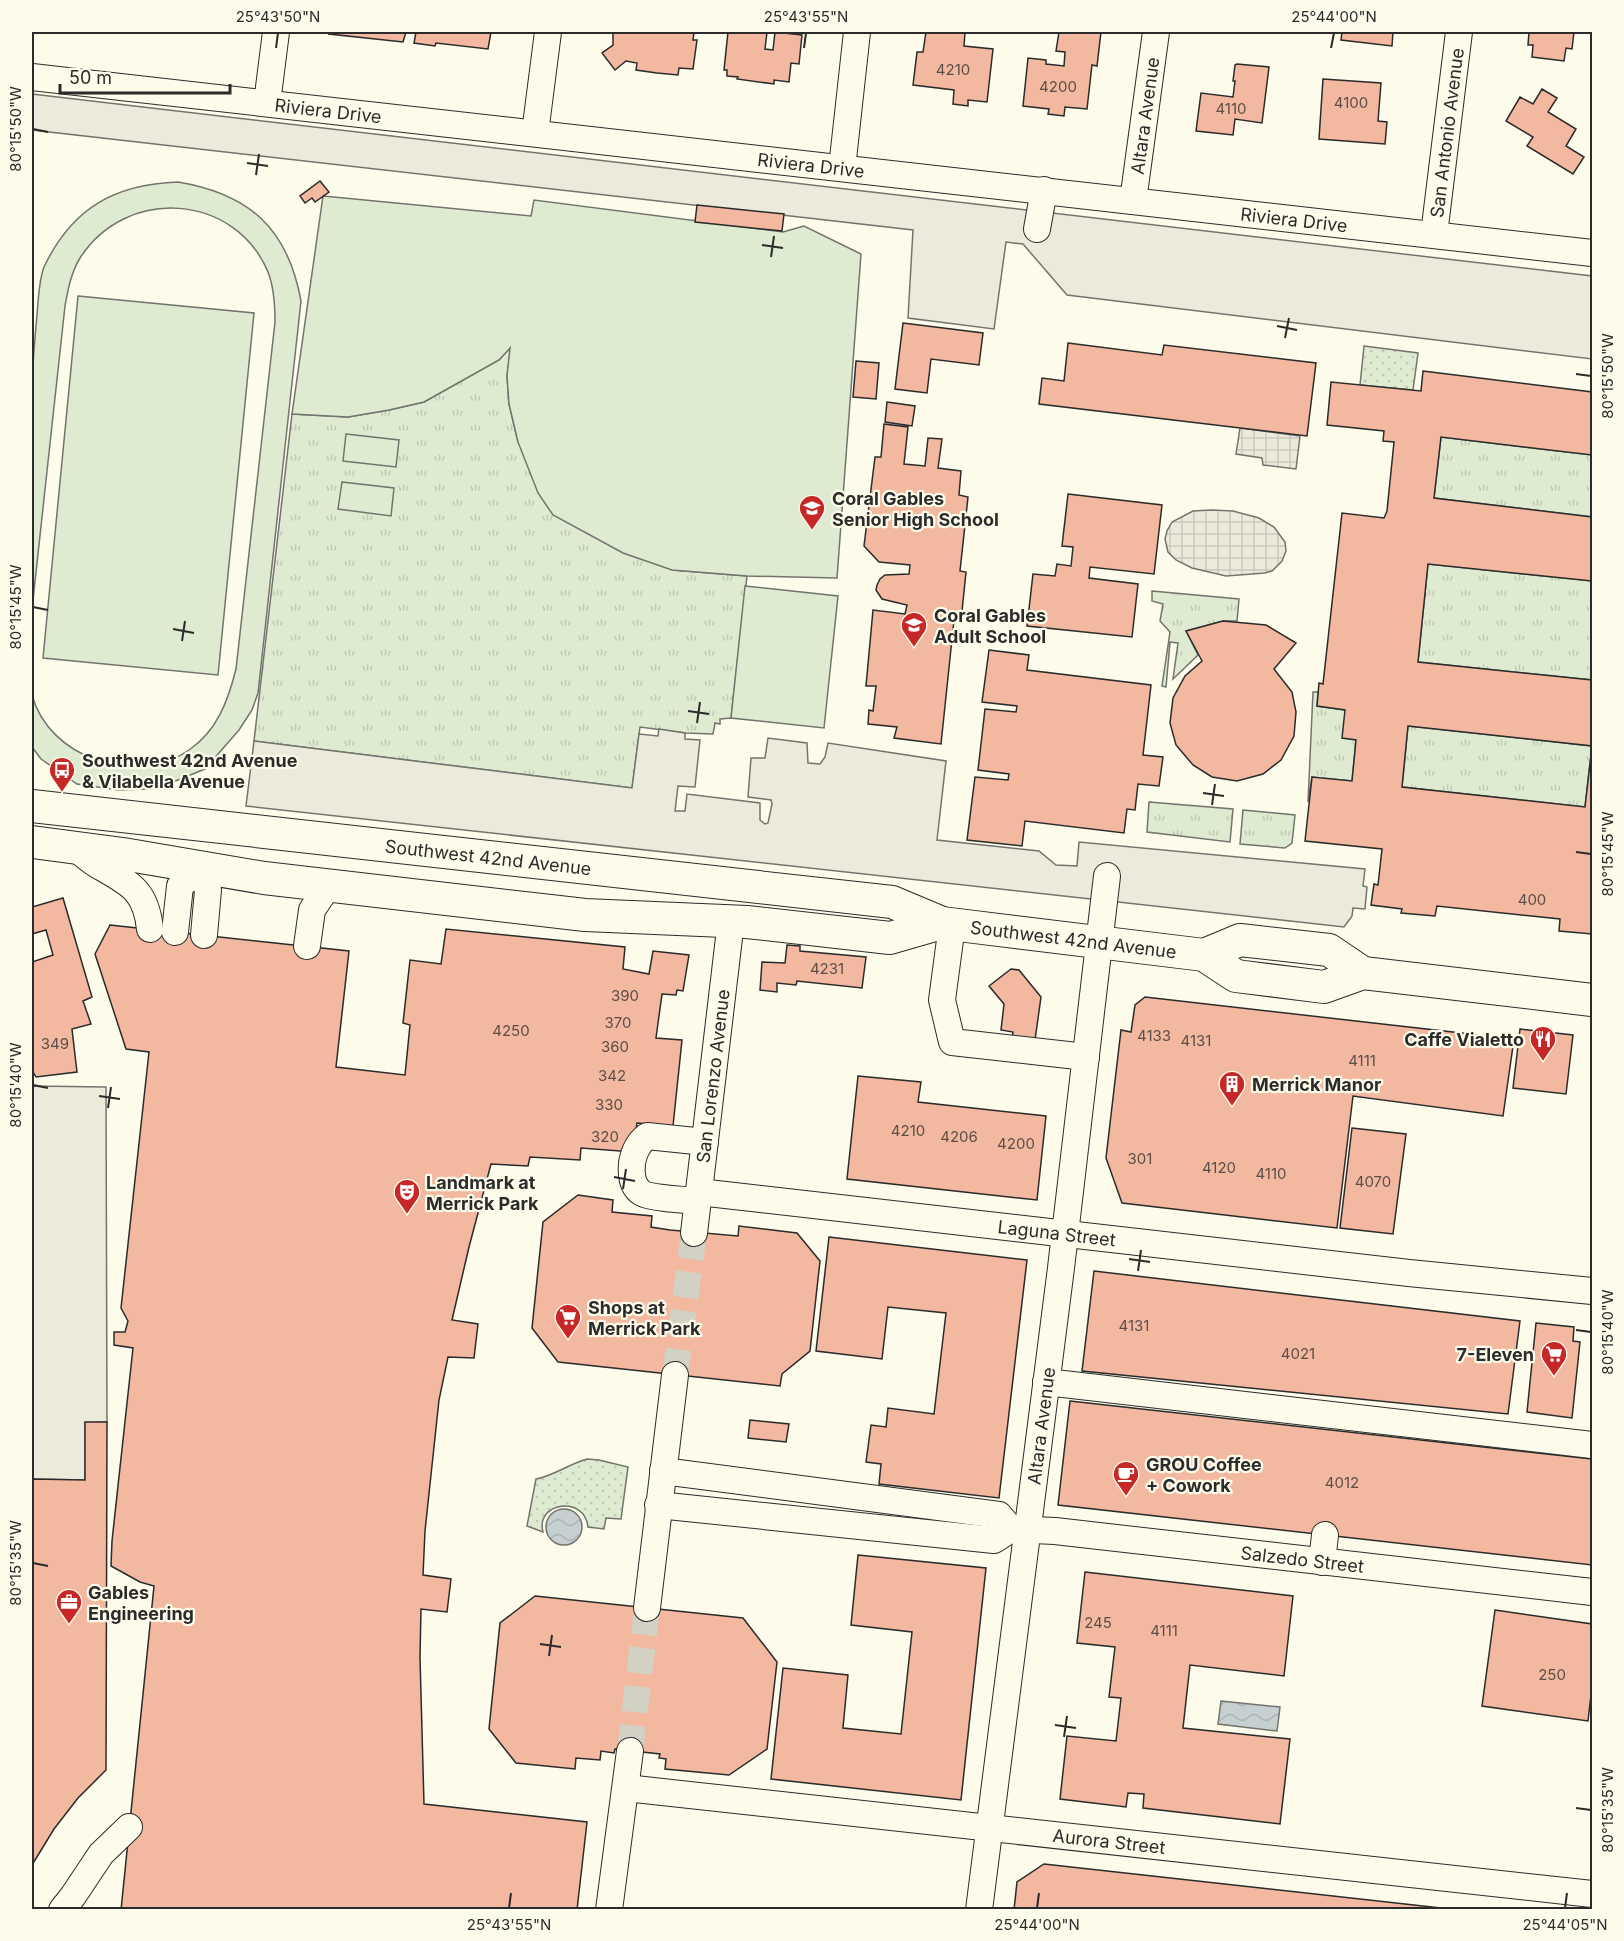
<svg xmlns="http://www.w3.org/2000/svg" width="1624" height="1941" viewBox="0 0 1624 1941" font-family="Inter,sans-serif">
<defs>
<pattern id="grass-tufts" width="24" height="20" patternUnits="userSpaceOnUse" patternTransform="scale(1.5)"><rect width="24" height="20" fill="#deebd1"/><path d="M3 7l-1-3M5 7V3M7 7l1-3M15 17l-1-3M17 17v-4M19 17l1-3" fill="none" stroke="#bfcab4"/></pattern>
<pattern id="park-dots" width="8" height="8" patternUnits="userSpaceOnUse" patternTransform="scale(1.5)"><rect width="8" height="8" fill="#deebd1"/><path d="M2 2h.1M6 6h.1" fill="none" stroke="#bfcab4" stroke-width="1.8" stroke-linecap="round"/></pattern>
<pattern id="plaza-grid" width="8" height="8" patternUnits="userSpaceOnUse" patternTransform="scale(1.5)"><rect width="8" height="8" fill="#eceadb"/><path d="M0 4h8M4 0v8" fill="none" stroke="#cbc9bc"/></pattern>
<pattern id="water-waves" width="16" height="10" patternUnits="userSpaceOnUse" patternTransform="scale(1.5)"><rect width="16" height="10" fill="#c7d0d0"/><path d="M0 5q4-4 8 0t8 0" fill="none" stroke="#abb3b3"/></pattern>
</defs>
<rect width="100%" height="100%" fill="#fdfbea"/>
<path fill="url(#grass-tufts)" stroke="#74746e" stroke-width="1.5" d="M511,347l-4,29 2,28 9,38 154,128 75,6 -16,142 -11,1v5l-5,-1 -2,11 -28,-1 -45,-6 -8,61 -378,-47 38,-327 56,3 41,-7 35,-8 75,-42z
M1441,437l151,18v62l-158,-19z
M1428,564l164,17v99l-174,-18z
M1152,591l87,8 -2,22h-14l-37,10 12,24 -25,24 5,-36 -8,-1 -4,45 -4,-1 8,-54 -10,-11 3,-17 -11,-3z
M1313,692h5l-1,14 28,4 11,30 -4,41 -40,-4 -4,25z
M1408,726l184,20 -7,61 -183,-20z
M1149,802l84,7 -3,33 -83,-10z
M1243,810l52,5 -3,28 -7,5 -45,-4z"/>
<path fill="url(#park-dots)" stroke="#74746e" stroke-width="1.5" d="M1364,346l54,7 -5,37 -53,-5z
M587,1459l12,1 29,7 -7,52 -15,-1 -2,11 -16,-2c-3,-32 -53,-25 -45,5l-16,-6 9,-47c17,-3 33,-15 51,-20z"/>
<path fill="#deebd1" stroke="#74746e" stroke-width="1.5" d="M178,182c72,12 110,47 123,119l-43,392 -6,17 -13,20 -34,39 -37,15 -20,5 -30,1 -41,-6 -36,-25 -9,-12v-52c17,63 103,92 157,55 28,-19 39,-49 47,-81l39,-347c0,-17 -1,-35 -7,-50 -33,-79 -142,-86 -188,-14 -9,15 -12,31 -15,48l-33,303c-1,-94 -5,-189 4,-283 2,-17 2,-44 8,-59 28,-59 71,-83 134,-85z
M323,196l208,20 3,-16 249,32 21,-6 57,28 -24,324 -90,-2 -75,-6 -49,-17 -70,-38 -15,-22 -20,-51 -9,-38 -2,-28 3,-28 -11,12 -75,42 -35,8 -41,7 -56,-3z
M78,296l176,17 -36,362 -175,-17z
M346,434l53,6 -3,27 -53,-6z
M342,482l52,6 -3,28 -53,-7z
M745,586l93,10 -14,132 -93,-10z"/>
<path fill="#eceadb" stroke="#74746e" stroke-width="1.5" d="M32,94l1560,182v83l-525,-64 -44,-51 -17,-2 -12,87 -86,-11 5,-88 -881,-100z
M659,729l26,4v6l15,1 -5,47 -17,-1 -3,25h10l2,-17 73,9v17l5,4 3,-1 4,-19 -1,-4 -23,-3 3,-39h14l3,-20 39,5 1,20 12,1 5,-7 3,-14 118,18 -9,79 102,11 17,14 21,1 2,-24 286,27 -2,17 4,1 -2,22 -12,-1 -1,8 -8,11 -1098,-121 8,-65 378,47 7,-54 19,2z
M32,1086l74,1 1,335 -22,1v57l-53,-1z"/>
<path fill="url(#plaza-grid)" stroke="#74746e" stroke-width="1.5" d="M1240,428l60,8 -4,33 -33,-4 -1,-7 -26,-4z
M1211,510l22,1 26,7 15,9 11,15 1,9 -4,10 -10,10 -7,2 -39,3 -34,-8 -16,-8 -8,-8 -3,-13 2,-8 5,-9 21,-11z"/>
<path fill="url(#water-waves)" stroke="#74746e" stroke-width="1.5" d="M546 1527a18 18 0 1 1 36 0a18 18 0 1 1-36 0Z
M1221,1701l59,6 -3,24 -59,-7z"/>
<path fill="#f2b8a0" stroke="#2b2b2b" stroke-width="1.5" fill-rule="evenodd" d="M330,32h76l-3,10 -74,-8z
M416,32h75l-3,17 -52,-6 -1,3 -21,-3z
M606,32h88l-1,8h4l-4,29 -14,-1 -1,7 -21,-2 -21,-3 1,-7 -11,-2 -11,9 -13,-17 11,-8v-12z
M728,32h39l-2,17 8,1 2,-18 27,3 -3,29 -8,-1 -2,19 -15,-2v4l-37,-5 1,-2 -11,-1v-6h-3z
M926,32h39l-1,14 29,3 -6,53 -19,-2v6l-15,-2 1,-14 -41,-5 4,-33h6z
M1059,32h42l-4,34 -5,-1 -5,44 -22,-2 -1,9 -16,-2 1,-5 -26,-3 5,-48 18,2v4l18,2 1,-14 -9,-1z
M1342,32h51l-1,14 -51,-6z
M1529,32h45l-2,17 -6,-1 -2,13 -32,-4 1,-12h-5z
M1237,64l32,3 -7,56 -27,-4 -2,16 -37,-4 5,-38 32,4 2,-16h-2l2,-16z
M1323,79l58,4 -3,38 9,1 -2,22 -66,-5z
M1542,89l15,9 -9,14 28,17 -10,17 18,11 -11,17 -46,-28 6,-9 -27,-16 14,-24 13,7z
M320,181l9,11 -14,10 -3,-4 -7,5 -5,-7z
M697,205l87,9 -2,17 -87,-9z
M903,323l80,10 -4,32 -48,-6 -4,34 -32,-4z
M1068,343l94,12 2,-10 152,18 -9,73 -268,-32 3,-26 22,3z
M856,361l23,2 -3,36 -23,-2z
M1423,371l169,21v63l-151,-18 -7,61 158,19v64l-164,-17 -10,98 174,18v254l-33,-3 1,-12 -123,-13 -2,10 -34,-3 1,-4 -31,-4 3,-21 4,1 4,-36 -77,-8 7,-64 40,4 4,-41 -14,-2 3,-28 -28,-4 2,-23 4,1 19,-171 42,5 3,-7 7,-69 -11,-1 1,-10 -57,-6 4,-43 90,9zM1408,726l184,20 -7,61 -183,-20z
M887,402l28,4 -3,20 -27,-4z
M884,424l24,3 -4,37 21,2 3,-28 14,1 -4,29 23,3 -2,24 9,2 -8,74 6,1 -5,49 -7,-1 -13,124 -47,-6 3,-11 -29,-3 1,-14 4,1 3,-25h-10l7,-76 32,4 2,-9 -25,-6 -6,-9 1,-5 3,-6 5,-4 24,-1 1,-9 -31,-3 -15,-16 11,-89h6z
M1068,494l94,11 -8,69 -64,-7 -1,11 49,6 -6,53 -105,-11 6,-52 22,2 2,-12 14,2 2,-19 -11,-1z
M1223,621l43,4 30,18 -22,26 18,23 4,20 -2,24 -13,24 -18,14 -26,7 -25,-4 -19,-12 -17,-20 -6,-22 3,-25 12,-22 17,-15 -16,-30z
M989,650l40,5 -2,15 124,15 -8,70 20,2 -4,29 -21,-2 -3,26 -8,-1 -3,24 -99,-12 -3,25 -55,-6 8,-63 33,3 1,-6 -31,-4 7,-61 31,3 1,-6 -35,-4z
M63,898l29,99 -9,4 8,23 -19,5 5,43 -41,5 -4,-7v-108l21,-7 -7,-25 -14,4v-27z
M110,925l239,26 -13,116 69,8 5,-50 -7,-2 7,-63 31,4 5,-35 179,18 -2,22 26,5 4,-23 36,4 -6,36 -6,-1 -1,5 -14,-1 -6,44 26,2 -9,86 -36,-3 -4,29 -52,-4 -1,12 -50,-3 -2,9 -37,-2 -22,83 -17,73 26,4 -4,34 -26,-1 -9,43 -14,131 -2,44 28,4 -4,33 -26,-3 -1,48 4,147 163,18 -10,88h-456l33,-324 -14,-4 -29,-16 1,-25 21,-193 -19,-3v-13h11l3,-11 -7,-13 28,-256 -23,-3 -31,-95z
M787,945l13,1v5l66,6 -4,31 -65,-7 -1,4 -19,-2v9l-17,-2 2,-28 23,1z
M1011,969l8,1 22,27 -6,43 -23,-2 1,-6 -12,-2 3,-26 -15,-18z
M1145,997l369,42 -11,77 -150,-20 -16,132 -215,-25 -16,-45 7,-60 8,-68 10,2 4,-27z
M1520,1029l53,6 -7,59 -53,-6z
M858,1076l63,6 -3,20 128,14 -9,84 -190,-21z
M1352,1128l54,6 -13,100 -53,-6z
M578,1195l35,5 -1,12 40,4 -1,11 19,3 68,6 1,-10 58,7 23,28 -10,90 -28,23 -2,12 -222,-24 -26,-34 11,-106z
M829,1237l198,23 -28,238 -120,-14 2,-20 -15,-2 5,-37 15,2 2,-19 46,6 12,-101 -58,-6 -6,52 -66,-8z
M1094,1271l426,50 -12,93 -426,-43z
M1536,1323l38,4 -1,14 7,1 -8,76 -45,-6z
M1070,1401l522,58v106l-534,-60z
M750,1420l39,4 -3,18 -38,-4z
M85,1422h22l-1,348 -28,28 -24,31 -22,36v-386l53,1z
M858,1555l128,13 -25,232 -190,-21 12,-111 65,7 -5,53 58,6 11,-102 -61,-7z
M1085,1572l208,24 -9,80 -94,-11 -7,63 107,11 -10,85 -137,-16 1,-14 -16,-1 -2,14 -66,-8 7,-63 49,5 5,-43 -12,-1 6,-50 -38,-4z
M535,1596l208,22 34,44 -10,87 -38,26 -64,-6 1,-10 -7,-1 1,-4 -45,-5 -1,4 -13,-2 -1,9 -24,-2 -1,11 -59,-6 -27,-34 11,-106z
M1495,1610l97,14v62l-4,35 -106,-15z
M1044,1864l415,46h-445l3,-28z"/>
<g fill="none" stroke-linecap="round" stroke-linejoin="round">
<path stroke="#d3d1c4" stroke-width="26" stroke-dasharray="26 13" stroke-linecap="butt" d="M675,1375l19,-142
M630,1751l17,-143"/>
<g stroke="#2b2b2b" stroke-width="28">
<g id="minor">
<path id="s1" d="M32,77l1560,176"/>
<path d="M267,103l9,-71"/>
<path d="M535,133l13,-101"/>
<path d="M842,168l15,-136"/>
<path id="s2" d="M1133,201l23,-169"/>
<path d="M1037,229l7,-39"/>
<path id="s3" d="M1434,234l25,-202"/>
<path d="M74,847c9,7 17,15 27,20 30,17 45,24 49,62"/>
<path d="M952,925l-10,75 10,42 134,15"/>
<path d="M175,932l5,-46 19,-18 9,22 -4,45"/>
<path d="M307,946l5,-36 16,-24"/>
<path id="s4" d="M699,1192l710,81 183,18"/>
<path d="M698,1201c-12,-1 -48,-3 -56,-8 -10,-6 -11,-19 -10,-30 2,-12 6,-20 15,-27l58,6"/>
<path id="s5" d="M694,1233l37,-312"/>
<path d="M1046,1382l546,63"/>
<path d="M663,1471l336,44 12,14"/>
<path id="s6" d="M658,1505l336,35 17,-11 44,2 537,61"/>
<path d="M1322,1562l3,-27"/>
<path d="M647,1608l28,-233"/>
<path id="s7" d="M626,1788l966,106"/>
<path d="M62,1910l11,-14 28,-42 28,-27"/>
<path d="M609,1910l21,-159"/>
<path id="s8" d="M979,1910l82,-642 46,-392"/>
</g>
</g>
<g stroke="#2b2b2b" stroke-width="34">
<g id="major">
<path id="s9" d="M32,806l860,96 50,21 262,32 32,21 88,11 39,-14 229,27"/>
<path d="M32,842l91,12 141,24 321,37 162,7 143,16 52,-15"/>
<path d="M1204,955l36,-15 89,10 34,23"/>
</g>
</g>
<use href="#minor" stroke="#fdfbea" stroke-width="26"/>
<use href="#major" stroke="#fdfbea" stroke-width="32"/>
</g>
<path fill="none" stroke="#2b2b2b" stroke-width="2" d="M276,48l2,-15M804,48l2,-15M1331,48l3,-15M33,129l15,3M247,163l21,3M256,175l3,-21M762,245l21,3M771,257l3,-21M1277,326l20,4M1285,338l4,-20M1576,374l15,2M33,607l15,3M173,629l21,4M182,641l3,-20M688,711l21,3M697,723l3,-21M1203,793l21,3M1212,805l3,-21M1576,852l15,2M33,1085l15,3M99,1096l21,3M108,1108l3,-21M614,1177l21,4M623,1189l3,-20M1129,1259l21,3M1138,1271l3,-21M1576,1330l15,2M33,1563l15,3M540,1644l21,3M549,1656l3,-21M1055,1725l21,3M1064,1737l3,-21M1576,1808l15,2M509,1908l2,-15M1037,1908l2,-15M1565,1908l2,-15"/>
<defs>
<g id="school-pin" transform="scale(1.35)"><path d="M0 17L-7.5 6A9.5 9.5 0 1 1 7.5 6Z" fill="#c62828" stroke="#fdfbea"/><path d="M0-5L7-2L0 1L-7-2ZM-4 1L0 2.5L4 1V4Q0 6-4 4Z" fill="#fff"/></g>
<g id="bus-pin" transform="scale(1.35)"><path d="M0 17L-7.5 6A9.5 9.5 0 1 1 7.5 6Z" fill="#c62828" stroke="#fdfbea"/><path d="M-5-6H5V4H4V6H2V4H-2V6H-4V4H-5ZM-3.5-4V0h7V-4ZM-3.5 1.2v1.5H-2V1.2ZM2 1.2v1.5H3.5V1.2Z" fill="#fff"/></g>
<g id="restaurant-pin" transform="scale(1.35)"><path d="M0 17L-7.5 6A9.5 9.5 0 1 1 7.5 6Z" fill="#c62828" stroke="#fdfbea"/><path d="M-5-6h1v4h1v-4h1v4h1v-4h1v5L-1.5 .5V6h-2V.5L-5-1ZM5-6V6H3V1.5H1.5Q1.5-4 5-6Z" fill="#fff"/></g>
<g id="building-pin" transform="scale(1.35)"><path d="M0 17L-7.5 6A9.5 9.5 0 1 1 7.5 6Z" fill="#c62828" stroke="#fdfbea"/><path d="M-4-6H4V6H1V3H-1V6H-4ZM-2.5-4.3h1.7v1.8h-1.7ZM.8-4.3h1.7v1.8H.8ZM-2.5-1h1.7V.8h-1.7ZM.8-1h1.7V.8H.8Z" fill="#fff"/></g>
<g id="theatre-pin" transform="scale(1.35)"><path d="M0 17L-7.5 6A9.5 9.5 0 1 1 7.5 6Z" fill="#c62828" stroke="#fdfbea"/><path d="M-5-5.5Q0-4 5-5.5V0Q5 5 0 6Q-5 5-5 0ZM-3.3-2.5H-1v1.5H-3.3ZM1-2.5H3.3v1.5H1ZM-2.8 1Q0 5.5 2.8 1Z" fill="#fff"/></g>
<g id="supermarket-pin" transform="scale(1.35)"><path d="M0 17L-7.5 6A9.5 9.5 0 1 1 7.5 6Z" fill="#c62828" stroke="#fdfbea"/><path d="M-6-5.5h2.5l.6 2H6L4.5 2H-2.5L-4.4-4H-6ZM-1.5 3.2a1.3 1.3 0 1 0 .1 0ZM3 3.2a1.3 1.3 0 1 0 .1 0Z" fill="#fff"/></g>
<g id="cafe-pin" transform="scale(1.35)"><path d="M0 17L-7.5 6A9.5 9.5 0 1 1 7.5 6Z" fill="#c62828" stroke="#fdfbea"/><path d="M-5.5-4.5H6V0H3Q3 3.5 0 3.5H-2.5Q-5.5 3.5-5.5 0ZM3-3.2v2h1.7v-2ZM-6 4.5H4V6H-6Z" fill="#fff"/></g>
<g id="office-pin" transform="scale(1.35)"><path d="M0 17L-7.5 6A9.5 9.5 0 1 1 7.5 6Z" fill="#c62828" stroke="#fdfbea"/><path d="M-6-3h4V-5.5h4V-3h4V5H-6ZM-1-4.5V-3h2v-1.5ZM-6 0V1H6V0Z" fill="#fff"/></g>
</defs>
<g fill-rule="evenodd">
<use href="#school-pin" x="812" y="508"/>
<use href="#school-pin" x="914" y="625"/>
<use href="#bus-pin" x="62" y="770"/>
<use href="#restaurant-pin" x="1543" y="1039"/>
<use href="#building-pin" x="1232" y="1084"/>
<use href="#theatre-pin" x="407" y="1192"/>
<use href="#supermarket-pin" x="568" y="1317"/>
<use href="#supermarket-pin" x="1554" y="1354"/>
<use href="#cafe-pin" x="1126" y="1474"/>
<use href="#office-pin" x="69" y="1602"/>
</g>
<g text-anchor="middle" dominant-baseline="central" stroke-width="4.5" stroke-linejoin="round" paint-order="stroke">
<g font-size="15" fill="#5d4e48">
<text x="953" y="69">4210</text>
<text x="1058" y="86">4200</text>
<text x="1351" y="102">4100</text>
<text x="1231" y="108">4110</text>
<text x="1532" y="899">400</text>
<text x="827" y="968">4231</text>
<text x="625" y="995">390</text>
<text x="618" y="1022">370</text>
<text x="511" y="1030">4250</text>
<text x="1154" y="1035">4133</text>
<text x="1196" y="1040">4131</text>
<text x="55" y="1043">349</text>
<text x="615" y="1046">360</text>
<text x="1362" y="1060">4111</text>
<text x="612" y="1075">342</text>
<text x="609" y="1104">330</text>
<text x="908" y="1130">4210</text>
<text x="605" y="1136">320</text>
<text x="959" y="1136">4206</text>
<text x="1016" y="1143">4200</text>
<text x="1140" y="1158">301</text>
<text x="1219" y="1167">4120</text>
<text x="1271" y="1173">4110</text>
<text x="1373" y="1181">4070</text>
<text x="1134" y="1325">4131</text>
<text x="1298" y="1353">4021</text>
<text x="1342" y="1482">4012</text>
<text x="1098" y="1622">245</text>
<text x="1164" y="1630">4111</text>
<text x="1552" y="1674">250</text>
</g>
<g font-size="18" fill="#2b2b2b" stroke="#fdfbea">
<text stroke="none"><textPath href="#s1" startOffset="298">Riviera Drive</textPath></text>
<text stroke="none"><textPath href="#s2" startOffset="86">Altara Avenue</textPath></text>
<text stroke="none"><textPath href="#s3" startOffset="102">San Antonio Avenue</textPath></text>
<text stroke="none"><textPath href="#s1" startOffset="784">Riviera Drive</textPath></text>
<text stroke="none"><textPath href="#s1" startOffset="1270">Riviera Drive</textPath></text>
<text stroke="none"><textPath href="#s9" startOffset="459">Southwest 42nd Avenue</textPath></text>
<text stroke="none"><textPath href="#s9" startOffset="1052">Southwest 42nd Avenue</textPath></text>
<text stroke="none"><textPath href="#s5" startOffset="158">San Lorenzo Avenue</textPath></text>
<text stroke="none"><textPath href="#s4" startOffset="360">Laguna Street</textPath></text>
<text stroke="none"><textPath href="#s8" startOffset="488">Altara Avenue</textPath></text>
<text stroke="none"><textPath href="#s6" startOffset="651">Salzedo Street</textPath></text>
<text stroke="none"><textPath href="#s7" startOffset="486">Aurora Street</textPath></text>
</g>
<g font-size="18" font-weight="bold" fill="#2b2b2b" stroke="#fdfbea" text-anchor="start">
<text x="832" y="498">Coral Gables<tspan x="832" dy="21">Senior High School</tspan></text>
<text x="934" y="615">Coral Gables<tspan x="934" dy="21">Adult School</tspan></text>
<text x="82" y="760">Southwest 42nd Avenue<tspan x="82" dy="21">&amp; Vilabella Avenue</tspan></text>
<text x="1524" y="1039" text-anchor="end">Caffe Vialetto</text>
<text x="1252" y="1084">Merrick Manor</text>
<text x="426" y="1182">Landmark at<tspan x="426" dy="21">Merrick Park</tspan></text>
<text x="588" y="1307">Shops at<tspan x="588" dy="21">Merrick Park</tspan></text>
<text x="1534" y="1354" text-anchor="end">7-Eleven</text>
<text x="1146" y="1464">GROU Coffee<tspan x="1146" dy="21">+ Cowork</tspan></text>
<text x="88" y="1592">Gables<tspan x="88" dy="21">Engineering</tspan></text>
</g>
</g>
<rect width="1624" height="1941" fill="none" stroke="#fdfbea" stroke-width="66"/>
<path d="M60 84v9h170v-9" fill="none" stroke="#2b2b2b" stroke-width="3"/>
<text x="69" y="84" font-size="18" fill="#2b2b2b" stroke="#fdfbea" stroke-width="4.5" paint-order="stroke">50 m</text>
<rect x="33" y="33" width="1558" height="1875" fill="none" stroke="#2b2b2b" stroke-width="2"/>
<g font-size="15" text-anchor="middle" fill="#2b2b2b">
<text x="278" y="22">25°43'50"N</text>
<text x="806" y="22">25°43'55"N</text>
<text x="1334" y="22">25°44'00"N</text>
<text transform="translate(16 129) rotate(-90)" y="5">80°15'50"W</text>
<text transform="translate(1608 376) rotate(-90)" y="5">80°15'50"W</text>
<text transform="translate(16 607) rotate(-90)" y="5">80°15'45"W</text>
<text transform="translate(1608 854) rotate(-90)" y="5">80°15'45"W</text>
<text transform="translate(16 1085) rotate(-90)" y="5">80°15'40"W</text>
<text transform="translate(1608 1332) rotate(-90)" y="5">80°15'40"W</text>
<text transform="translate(16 1563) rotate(-90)" y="5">80°15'35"W</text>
<text transform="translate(1608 1810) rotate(-90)" y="5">80°15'35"W</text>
<text x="509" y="1930">25°43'55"N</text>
<text x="1037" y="1930">25°44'00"N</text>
<text x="1565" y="1930">25°44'05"N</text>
</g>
</svg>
